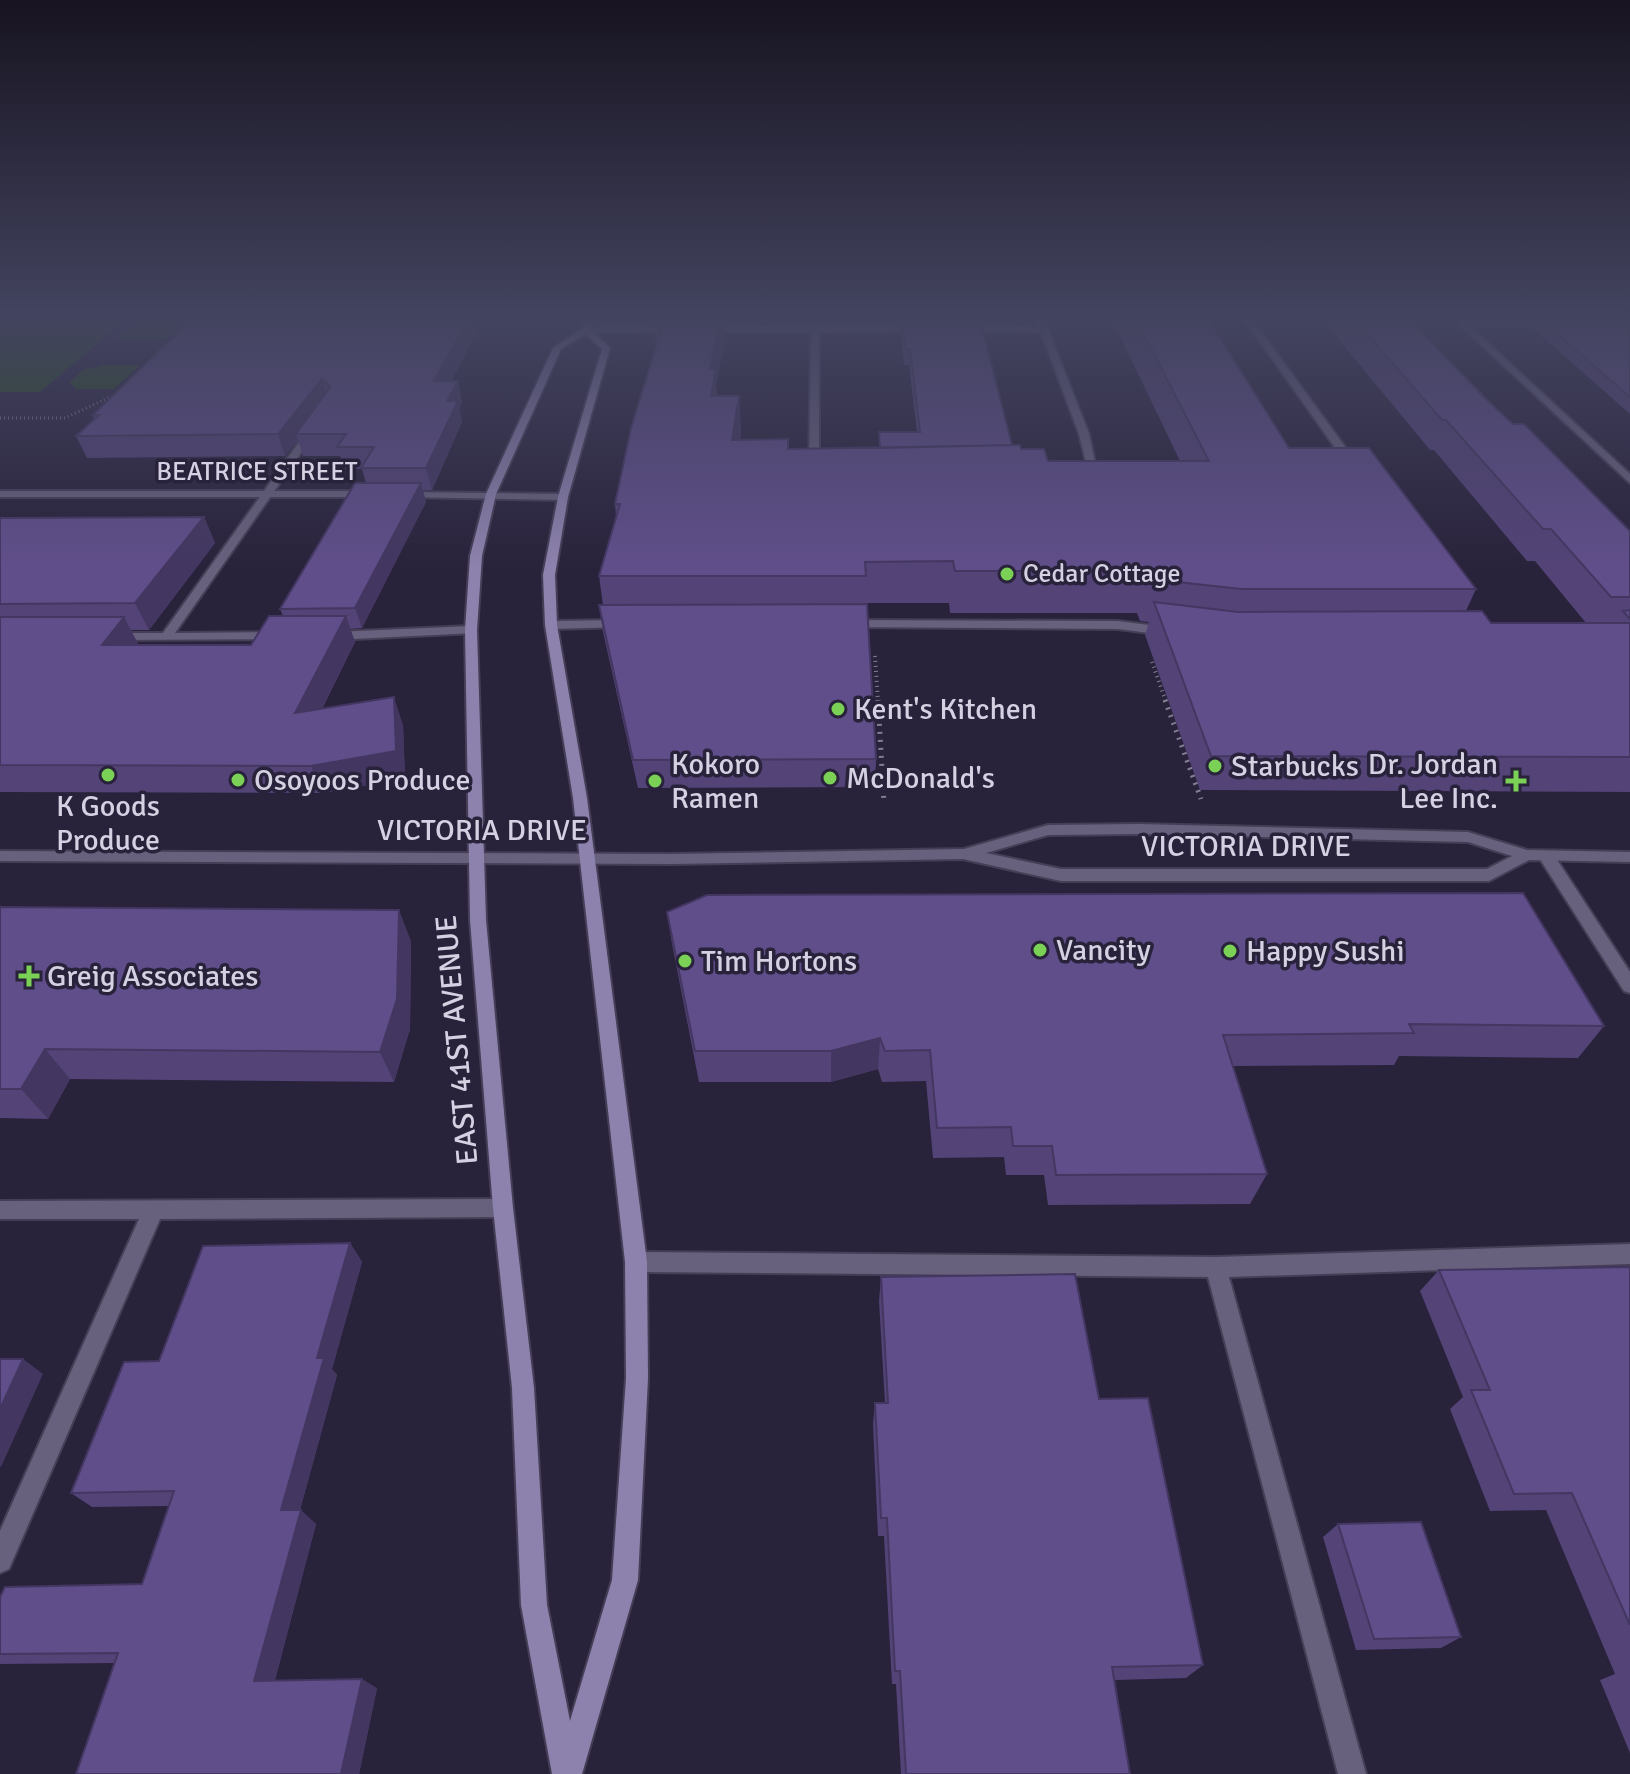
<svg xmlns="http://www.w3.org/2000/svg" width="1630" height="1774" viewBox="0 0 1630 1774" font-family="Signika,sans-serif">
<rect width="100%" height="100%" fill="#29223b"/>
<path fill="#264c14" d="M0,319h126l-86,73h-40z
M138,319h50l-20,19h-52z
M104,365h36l-26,24h-38l-6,-7 13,-12z"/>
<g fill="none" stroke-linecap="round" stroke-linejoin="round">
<g stroke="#453e56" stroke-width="4">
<path id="service" d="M1244,319h8l104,143v4h-8z
M1462,322h94l4,2 -4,2h-97z
M674,326l4,3 -1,2 -91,2 -4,-3 4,-3z
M922,326l4,3 -1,2 -106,1v138l-5,3 -5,-3 2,-138h-105l-4,-3 4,-3z
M962,326h82l4,3 -4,3 -85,-1 -1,-2z
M312,427l5,3 -142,203 103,-1 6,4 -2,3 -172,1 -2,-3 6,-4h49l146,-205z
M622,620l4,1v6l-75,2 -6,-4 6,-4z
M849,620l269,1 47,6 6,4 -6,4 -47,-6 -273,-2v-6z
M471,626l6,4 -2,3 -141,7 -6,-4 6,-4z
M503,1199l7,2 3,7 -3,7 -7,2 -343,2 -151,350 -9,4v-42l139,-312h-139v-18z
M1630,1244v20l-401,13 137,497h-28l-130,-497 -572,-5 -7,-3 -4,-7 4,-7 7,-3 580,5z"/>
</g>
<g stroke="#453e56" stroke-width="4">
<path id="minor" d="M1036,319h8l45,115 8,38 -9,-2 -9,-36z
M1453,319h9l168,155v9z
M0,491h370l5,3 -5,3h-370z
M402,492l161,2 5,3 -5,3 -157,-3 -5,-3z
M1546,851l6,1 78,120v21l-6,-2 -86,-135z"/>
</g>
<g stroke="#453e56" stroke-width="4">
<path id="tertiary" d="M1139,824l329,8 59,18 103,2v10l-101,-2 -40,21h-428l-98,-22 -291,5 -672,-3v-10l672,3 292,-5 84,-24zM1139,834l329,8 44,14 -25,13h-426l-75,-16 62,-18z"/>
</g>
<g stroke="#453e56" stroke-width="4">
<path id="secondary" d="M586,319h8l-4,10 20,19 -42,149 -13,78 2,50 30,173 60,464 1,116 -10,202 -56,194h-30l-31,-169 -9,-217 -19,-180 -23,-288 -5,-290 5,-74 16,-62 67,-146 29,-19zM585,334l17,15 -44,148 -15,78 2,50 28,173 52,464 1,116 -14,202 -42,141 -23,-116 -13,-217 -21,-180 -27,-288 -9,-290 5,-74 14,-62 65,-145z"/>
</g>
<path stroke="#837e93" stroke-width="3" stroke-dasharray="1 3" stroke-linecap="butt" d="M0,418h65l45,-21"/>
<path stroke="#837e93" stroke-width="4" stroke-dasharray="1 4" stroke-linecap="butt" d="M875,656l3,46
M1152,662l14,40"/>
<path stroke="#837e93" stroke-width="5" stroke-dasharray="2 6" stroke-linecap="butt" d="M878,700l6,103
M1165,700l36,99"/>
<use href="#service" fill="#68617d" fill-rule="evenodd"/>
<use href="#minor" fill="#68617d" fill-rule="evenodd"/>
<use href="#tertiary" fill="#68617d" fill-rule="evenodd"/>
<use href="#secondary" fill="#8d82ad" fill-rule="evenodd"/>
</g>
<path fill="#534377" d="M484,319l-33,62 11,21 -3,6 3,14 -30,68h-9l3,12 -64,126 -12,1 5,13 -33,67 81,16 2,54 -83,14 -322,-1v-274l204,-1 11,26 -66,87h-18l7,14 -1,1h114l32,-29 -3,-7 86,-126 -4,-14h-18l-4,-13h-37l-5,-16 -13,16 -198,2 -11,-22 18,-17 -1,-4z
M655,319h74v5h-3v11l-10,49 1,12h22l2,38 -1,6 48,9 91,-1v-16h38l-8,-67h-5l-3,-30v-11h-1l-1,-5 81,1 32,125 36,16h132l-63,-131 -9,-11h100l81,129 187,141 -10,22 25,12h95l-51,-62h-8l-93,-111h-4l-108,-131h91l1,2v2l75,79 141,129v261l-430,-2 -55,-155 4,-13 -9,-1 -3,-8h-187l-1,-10h-84l11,156 -1,28 -237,1 -35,-156 -4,-27h4l-4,-29 17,-60 -1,-12 41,-158 -2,-19z
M1538,319h92v95l-96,-85z
M0,907l411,34 -1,88 -16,53 -324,-3 -22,40 -48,-1z
M667,912l937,114 -26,32 -179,-2 -5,9 -161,1 34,108 -17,30 -202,1 -4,-30h-38l-2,-18 -71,1 -7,-77 -44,1 -4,-13 -47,13h-132l-27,-138z
M350,1243l12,19 -30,107 5,6 -37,135 16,14 -41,156 102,8 -18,86h-283l38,-111 -114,1v-67l142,-13 27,-78 -77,1 -21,-14 88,-132z
M1630,1267v486l-30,-73 15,-6 -69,-164 -56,1 -40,-102 13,-12 -43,-106 19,-21z
M881,1277l218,122 104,266 -17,13 -71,2 15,94h-229l-5,-90h-4l-8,-148h-6l-5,-112 2,-21h10l-6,-102z
M1338,1524l123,113 -20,11 -85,2 -33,-113z"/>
<path fill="#433761" d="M469,319h15l-45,83 -5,-21z
M720,319h5l1,16 -10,49 2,21 -5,28 -3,-64z
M322,379l6,21 -32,34 2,6 -13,16 -7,-22z
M458,381l4,21 -3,6 3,14 -30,68 -6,-22 21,-67z
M739,396l2,38 -7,44 -2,-38z
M421,483l5,19 -64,126 -7,-20z
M204,517l11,26 -66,87 -14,-27z
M346,616l9,26 -49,98 -11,-27z
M124,617l14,27 -21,28 -15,-27z
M394,697l9,28 2,54 -83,14 -11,-27z
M399,910l12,31 -1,88 -16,53 -14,-30z
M880,1038l-2,31 -47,13v-31z
M45,1049l25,30 -22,40 -27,-30z
M350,1243l12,19 -30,107 5,6 -41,149 -15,-14 36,-152z
M23,1359l20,15 -42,93 -1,-1v-57z
M301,1510l15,14 -44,166 -18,-9z
M362,1679l15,9 -18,86h-18z"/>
<path fill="#604e8a" stroke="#433761" stroke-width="2" d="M192,319h277l-35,62h24l-11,20h11l-32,67h-65l13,-21h-37l9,-13h-50l34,-47 -8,-8 -44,55 -202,2 23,-21h-6z
M655,319h65l-10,50h6l-5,27h28l-7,44 56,-1v10l232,-4 1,4h23l4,12h161l-73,-142h72l81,129h80l107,141h-235l-91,-10 -3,-8h-192l-2,-10 -88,1 1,14h-267l21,-72h-5l16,-76 31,-101h-8z
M1354,319h59l1,2h-3l78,81 24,22h11l106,107v66h-19l-60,-68h-8l-97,-109h-4z
M1540,319h90v78z
M902,320h78l32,125 -132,3 -1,-16h41l-10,-83h-5z
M355,483h66l-66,125 -75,1z
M204,517l-69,86 -135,1v-86z
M1154,602l84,10 244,-1 9,12h139v134l-419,-1z
M867,604l9,155 -243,1 -34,-155z
M1630,610v9l-7,-8z
M269,616h77l-51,97 99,-16 2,54 -85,15 -311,-1v-148h124l-22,28h149z
M1523,893l81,133 -195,-2 5,9 -191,2 44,139 -211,1 -4,-29h-39l-2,-19 -74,1 -7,-78 -45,1 -5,-13 -49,13h-136l-28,-139 40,-17z
M0,907l399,3 -2,89 -17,53 -335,-3 -24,40h-21z
M350,1243l-33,115h7l-43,152h20l-47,171 108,-2 -21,95h-265l42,-121 -118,1v-57l5,-10 137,-3 32,-93 -103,2 53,-131 35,-1 44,-115z
M1630,1267v358l-58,-132 -58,1 -43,-104h19l-51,-120z
M1075,1274l24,125 49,-1 55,267 -91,2 18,107h-224l-6,-103h-5l-8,-153h-6l-6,-115h13l-7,-126z
M0,1359h23l-23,50z
M1421,1522l40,115 -87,2 -36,-115z"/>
<linearGradient id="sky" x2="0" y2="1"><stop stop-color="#171320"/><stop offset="0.56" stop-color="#434460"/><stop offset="1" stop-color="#434460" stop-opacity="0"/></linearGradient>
<rect width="1630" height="568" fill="url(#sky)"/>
<g fill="#7bd156" stroke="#29223b" stroke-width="3">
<circle cx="1007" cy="574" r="8"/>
<circle cx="838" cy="709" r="8"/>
<circle cx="1215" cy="766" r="8"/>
<circle cx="108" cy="775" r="8"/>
<circle cx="830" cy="778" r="8"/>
<circle cx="238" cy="780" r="8"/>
<circle cx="655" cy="781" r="8"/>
<path d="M1512 769h8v8h8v8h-8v8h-8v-8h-8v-8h8z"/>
<circle cx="1040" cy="950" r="8"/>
<circle cx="1230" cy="951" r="8"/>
<circle cx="685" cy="961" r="8"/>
<path d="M25 964h8v8h8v8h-8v8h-8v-8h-8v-8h8z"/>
</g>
<g text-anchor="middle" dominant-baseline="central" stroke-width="7" stroke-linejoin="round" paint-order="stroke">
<g font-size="26" fill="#d5d1e2" stroke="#29223b">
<text x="257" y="472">BEATRICE STREET</text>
</g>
<g font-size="26" fill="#d5d1e2" stroke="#29223b" text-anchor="start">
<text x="1023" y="574">Cedar Cottage</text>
</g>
<g font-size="30" fill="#d5d1e2" stroke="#29223b" text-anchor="start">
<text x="854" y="709">Kent's Kitchen</text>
<text x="671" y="764">Kokoro<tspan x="671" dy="34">Ramen</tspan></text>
<text x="1498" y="764" text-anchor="end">Dr. Jordan<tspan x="1498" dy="34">Lee Inc.</tspan></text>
<text x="1231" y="766">Starbucks</text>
<text x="846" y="778">McDonald's</text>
<text x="254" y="780">Osoyoos Produce</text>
<text x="108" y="806" text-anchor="middle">K Goods<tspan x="108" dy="34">Produce</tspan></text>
<text x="1056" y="950">Vancity</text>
<text x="1246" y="951">Happy Sushi</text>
<text x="701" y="961">Tim Hortons</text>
<text x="47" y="976">Greig Associates</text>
</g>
<g font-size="30" fill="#d5d1e2" stroke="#29223b">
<text x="482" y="830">VICTORIA DRIVE</text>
<text x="1246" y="846">VICTORIA DRIVE</text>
<text transform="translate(457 1040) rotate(-95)">EAST 41ST AVENUE</text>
</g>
</g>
</svg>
